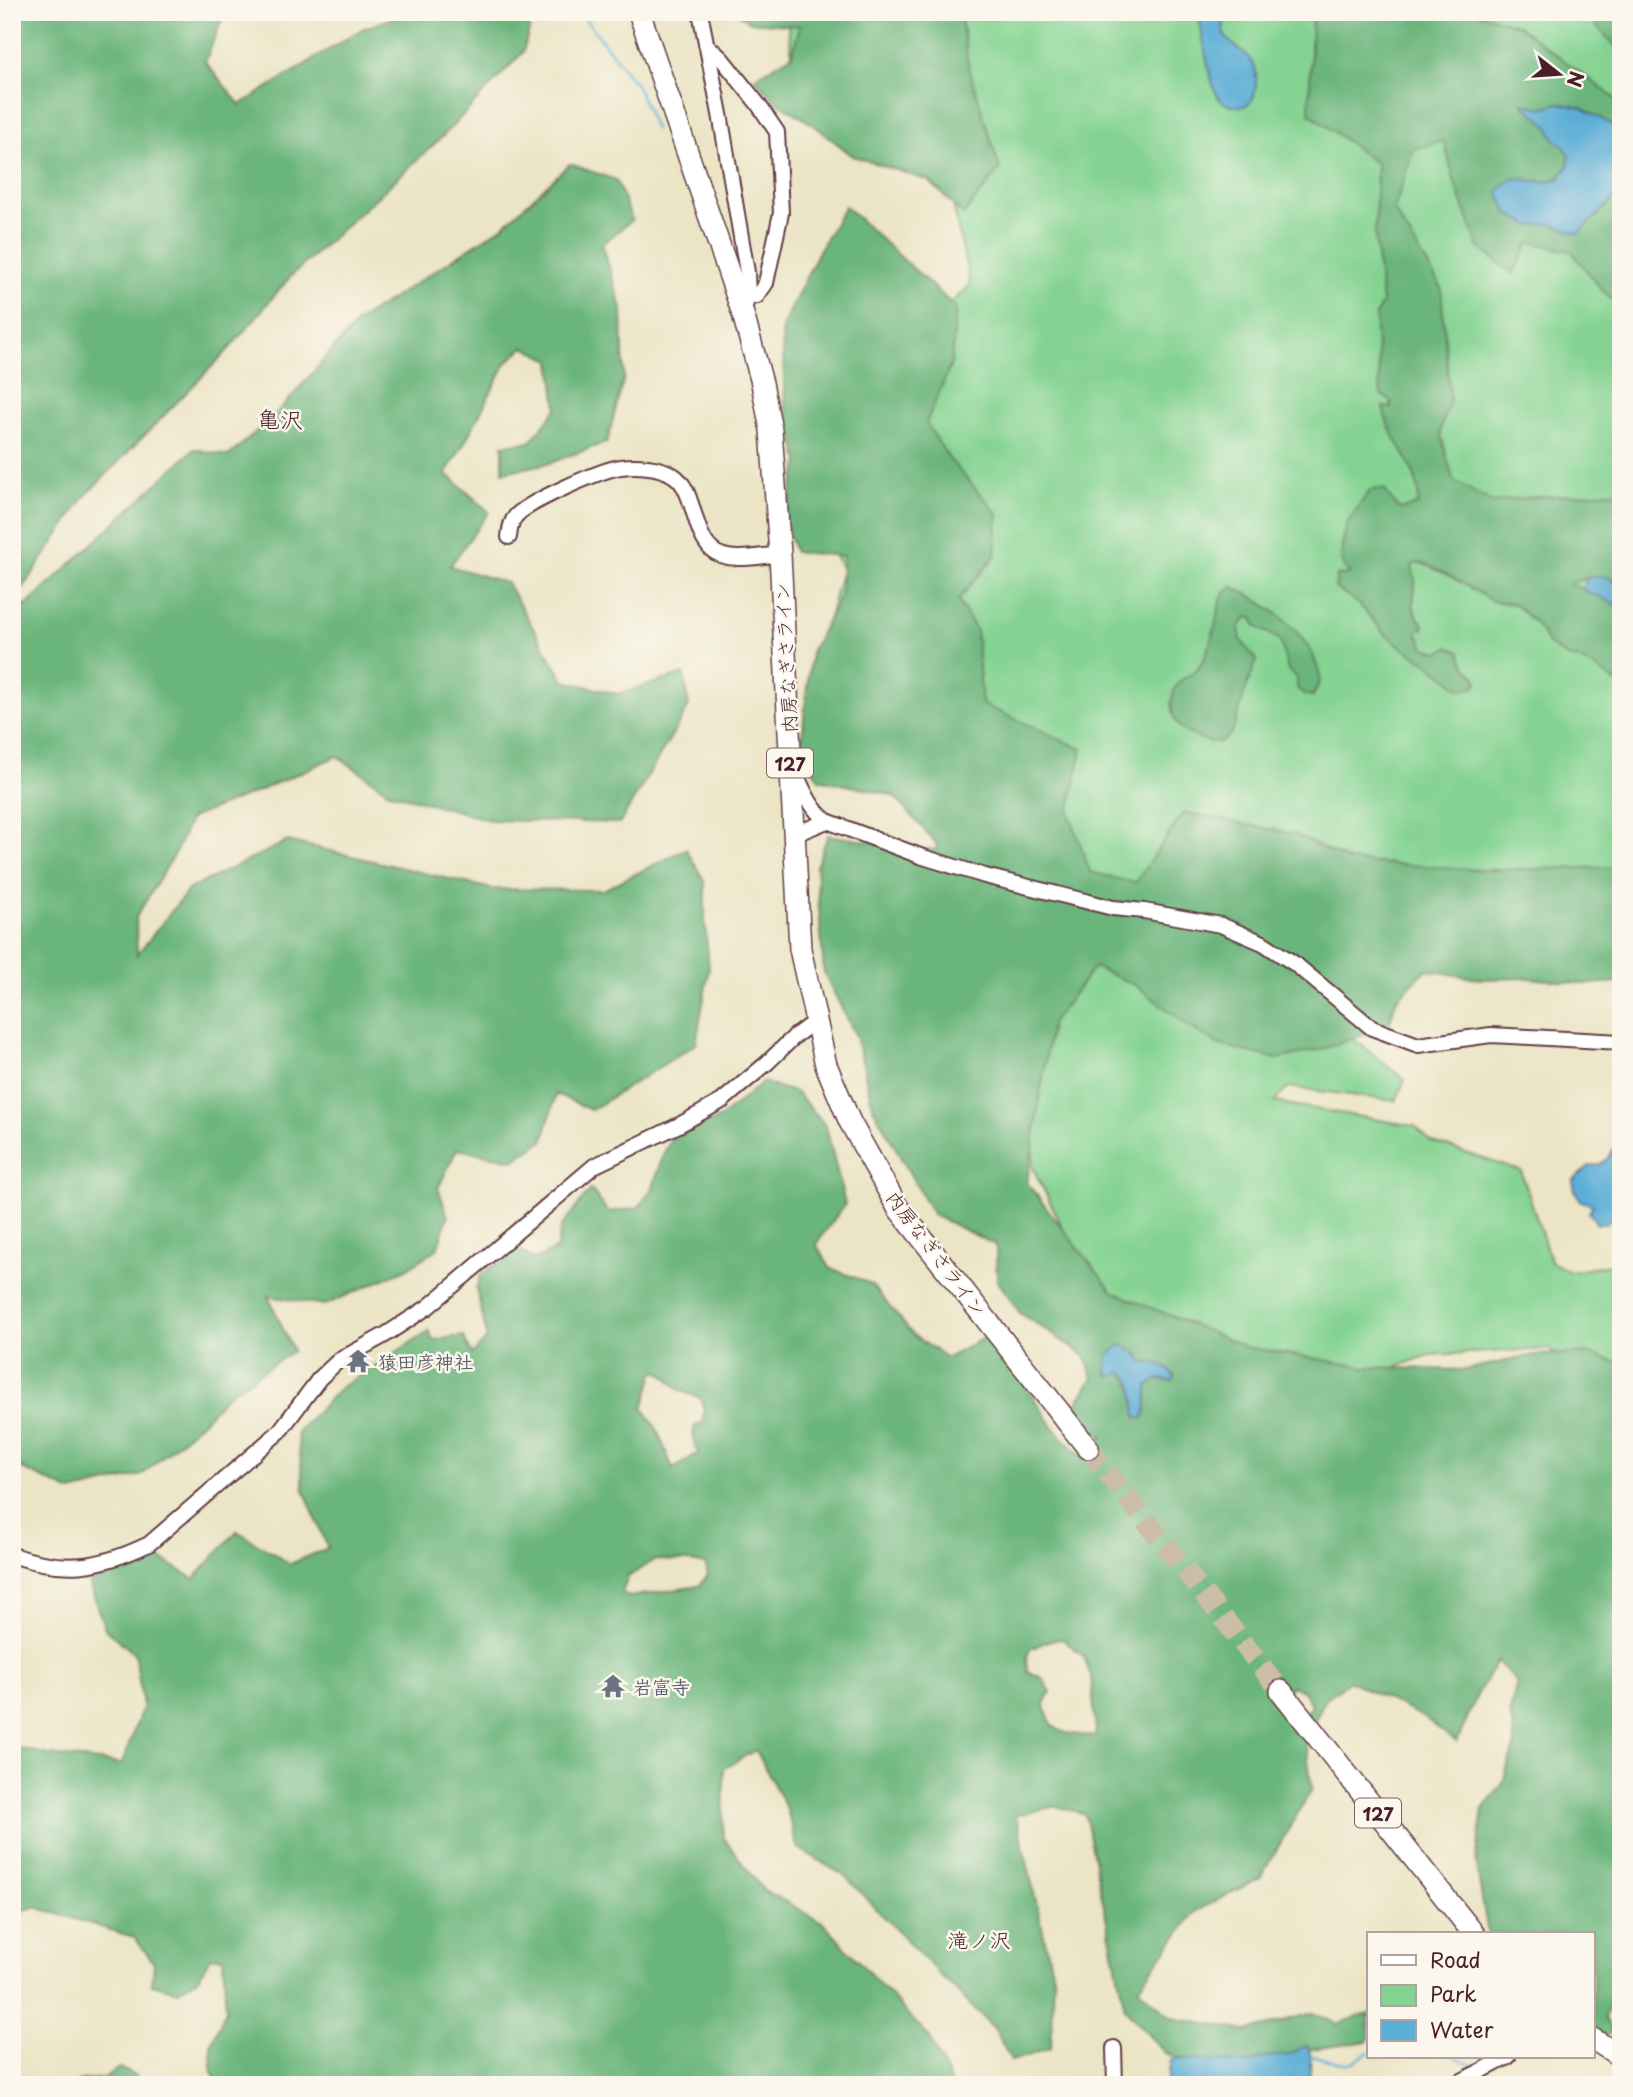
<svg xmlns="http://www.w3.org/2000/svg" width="1633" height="2097" viewBox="0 0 1633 2097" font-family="'Playpen Sans','Klee One',sans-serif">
<rect width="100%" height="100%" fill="#fbf7ec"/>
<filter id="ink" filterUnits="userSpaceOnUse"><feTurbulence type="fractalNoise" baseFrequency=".0143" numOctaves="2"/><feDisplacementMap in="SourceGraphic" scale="14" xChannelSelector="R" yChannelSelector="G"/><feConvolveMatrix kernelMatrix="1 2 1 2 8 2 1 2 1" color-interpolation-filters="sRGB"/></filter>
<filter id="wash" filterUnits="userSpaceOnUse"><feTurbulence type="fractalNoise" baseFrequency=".00686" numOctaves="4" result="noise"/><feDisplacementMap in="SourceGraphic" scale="28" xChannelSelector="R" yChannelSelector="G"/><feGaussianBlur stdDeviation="1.57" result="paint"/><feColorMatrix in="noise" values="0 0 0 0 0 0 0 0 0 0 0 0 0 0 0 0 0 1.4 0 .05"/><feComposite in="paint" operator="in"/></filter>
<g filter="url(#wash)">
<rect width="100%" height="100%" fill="#ebe4c5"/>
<path fill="#84d392" stroke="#67795e" stroke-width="2" d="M786,12h835v918l-236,42 -44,57 64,51 -9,21 -107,-14 -15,15 141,24 15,15 91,30 30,91 19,10 51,-9v122l-73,-36 -119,6 -36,13 -93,1 -182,-66 -47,-59 -38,-76 1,-143 -18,-171 -190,-89 3,-147 13,-48 -47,-94 57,-58 53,-67 65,-67 -17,-80 -91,-87 -68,-49z"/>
<path fill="#6bb57c" stroke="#5a6a54" stroke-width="2" fill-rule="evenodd" d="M12,12h223l-13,7 -17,43 35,43 122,-76 48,-17h119l3,7 -9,33 -80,84 -153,141 -62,73 -143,146 -69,102 10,8 168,-157 35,7 52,-47 77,-88 144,-94 68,-63 46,16 16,40 -30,24 20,65 2,68 -17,65 -57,21 -47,9v-27l27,-3 27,-34 -6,-48 -27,-13 -18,16 -41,79 -19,31 43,39 -39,54 57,17 57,98 54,13 66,-20 5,32 -69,117 -130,-3 -101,-28 -52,-36 -83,37 -63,25 -17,37 -38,62 1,38 52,-66 99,-48 204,48 111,1 83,-41 19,33v41l4,45 -13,76 -105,66 -35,-16 -13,47 -30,19 -56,-11 -19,39 10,28 -11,33 -31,20 -81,36 -57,-9 25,55 -66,44 -25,27 -60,53 -71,17 -59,-28z
M736,12h224l9,57 31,100 -37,46 -33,-34 -77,-25 -38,-30 -40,-26 -21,-22 38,-23 8,-29 -50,-4z
M1312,12h162l43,13 104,78v27l-39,-22 -23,-5 -18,5 -18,-4 26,23 6,13 9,6 6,9c-5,34 -30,28 -56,23l-9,29 3,7c9,3 14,7 20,10 8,2 16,-1 23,0 10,2 17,8 27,9l43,-41v115l-20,-18 -30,-38 -41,-9 -17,32 -34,-26 -24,-65 -11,-42 -31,8 -19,61 47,77 9,114 -10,30 13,49 41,23 18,-4 109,-8v95c-20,-13 -29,-11 -51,-2l51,22v80l-24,-17 -17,-9 -13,-3 -18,-12 -13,-21 -22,-20 -22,-3 -44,-26 -24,-11 -8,-1 -4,3c1,6 3,11 3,17 0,19 -7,25 9,42l-1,4 -3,-1 -3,4 8,16 15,4 8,-5 12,5c1,5 3,10 6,15 5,6 10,7 12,16l-3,3 -8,3 -8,-1 -27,-22 -29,-18 -18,-14 -27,-31 -23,-15 2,-12 13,-3 -7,-7 -2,-11 2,-15 5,-18 22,-32 14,-1c12,15 10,26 34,15 5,-35 -30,-65 -35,-97l8,1v-7l-10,-6 -1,-8 -4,-58v-15l6,-11 -7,-68 2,-71 -68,-51z
M1583,12h38v40z
M845,206l111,102 -5,57 -25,58 24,37 48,54 -3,42 -37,44 18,30 6,74 100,45 -13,63 21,60 45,11 49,-71 110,22 55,27 133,9 139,-3v115l-35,2 -58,-6 -48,1 -54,-9 -30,30 -6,22 -27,13 -40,14 -46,10 -60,-15 -27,-17 -55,-42 -41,-18 -43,57 -24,159 86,109 133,55 119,20 99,3 70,-15 52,-2 35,10v587l-6,23 -1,22 -9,23 6,10 -2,7h-4l-12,-7v-94h-105l-12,-72 7,-53 19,-24 13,-41 -5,-33 7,-29 -20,-21 -20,34 -20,47 -34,-25 -73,-36 -25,18 -10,22 -9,-7 6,-9 -9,-14 -11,-5 -12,10 24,34 8,59 -52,89 -64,33 -58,77 34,30 75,13 66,-18 24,11 32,-11v28l-57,8 -79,22 -66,-16 -42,-46 -40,-195 -29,-8 -40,9 38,164 -3,69 -40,13 -16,-32 -55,-54 -94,-98 -49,-30 -10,-37 -31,-60 -32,18 -1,69 39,52 60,33 107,115 23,48h-734l-6,-13 -1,-28 15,-34 -3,-53h-13l-11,21 -21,13 -26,-7 2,-21 -20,-26 -99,-30 -23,6v-166l38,8 72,9 21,-58 -8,-52 -30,-25 -16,-46 66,-28 39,24 43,-48 53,33 38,-16 -24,-58 -7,-58 43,-44 89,-57 3,9 31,-4 9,18 13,-13 2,-5 -11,-48 5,-14 38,-24 16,10 22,-12 4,-21 30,-38 17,23 30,-4 15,-21 10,-32 9,-17 47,-19 44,-37 34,11 29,33 19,78 -29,40 14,24 41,16 43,52 33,22 44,-24 65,97 25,24 11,-12 7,-2 4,-4 -18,-13 -10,-18 18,-28 -8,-22 -65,-43 -23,-33 -1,-35 -63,-30 -60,-107 -17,-72 -32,-63 -8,-106 12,-32 89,14 20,1 -1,-7 -43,-48 -74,-16 -18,-31 10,-96 30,-57 2,-39 -48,-4 -11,-29 15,-62 -14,-56 -3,-78 40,-82zM1129,1348l10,7 3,7 31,12v7l-15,-2 -10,6 -1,18 -10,14c-6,-16 2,-37 -17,-45l-8,4zM655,1371l7,2 19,18 20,7 3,14 -2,11 -8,4 -1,10 5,16 -25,16 -16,-40 -14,-21zM654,1560l35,1 16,3 3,11 -9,11 -71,11 -6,-5 6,-15zM1063,1639l21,18 7,20 5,55 -2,5c-21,-5 -39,2 -47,-24 -4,-10 -2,-14 4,-21l-9,-14 -14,-7 -1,-14 3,-8 20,-9z
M1233,587c30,14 63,37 79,66 4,8 6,18 9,26l-8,17 -9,-2 -7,-6v-10l-9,-8 -8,-30 -24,-14 -3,-8 -6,-1 -8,11 2,12 16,21c-4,10 -9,20 -12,30 -12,37 -11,69 -60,40 -10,-6 -15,-19 -13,-32 4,-26 22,-20 29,-35 8,-14 12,-30 16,-46 2,-6 2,-14 5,-21 2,-5 6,-7 11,-10z
M119,2068l17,8 9,9h-70l3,-3 26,-4z"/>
<path fill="#5baed6" stroke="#526680" stroke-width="2" d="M1198,12h32c-20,29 10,32 20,47 8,10 7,25 4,37 -2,5 -5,9 -11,10 -9,1 -20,-1 -25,-9 -9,-14 -16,-66 -20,-85z
M1522,103l19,5 18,-5 23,5 39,22v62l-42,41c-11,-1 -18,-7 -28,-9 -7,-1 -15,3 -23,0 -7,-3 -11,-7 -20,-10l-10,-22 4,-6 12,-8 18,3 17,1 10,-3 9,-12 2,-11 -6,-10 -9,-6 -6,-13z
M1593,576l14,1 14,9v20l-38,-16 3,-12z
M1621,1142v71l-16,11h-8l-8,-12 4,-7 -12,-4 -6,-10 -2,-10 16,-15 10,-1 10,-8 7,-12z
M1121,1345c9,3 19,8 22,17l4,2c11,-5 21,5 28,13l-2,4 -15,-2 -10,7 -2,24 -3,9 -6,-2c-5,-16 2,-37 -17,-45l-8,4 -5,-2 1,-20z
M1307,2045l4,11 -2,29h-143l5,-25 12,-1 64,5 21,-7 22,-2z"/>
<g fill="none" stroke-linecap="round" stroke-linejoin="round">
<path stroke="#5baed6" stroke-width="2.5" d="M580,12l57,74 18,43
M1455,2057l21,9
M1308,2058l3,-2c13,1 29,10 42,6 5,-2 11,-7 16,-10
M1493,2074l8,11"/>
</g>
</g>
<g filter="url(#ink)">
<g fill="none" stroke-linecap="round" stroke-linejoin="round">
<path stroke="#cbbda6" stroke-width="21" stroke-dasharray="21 10" stroke-linecap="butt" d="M1088,1448l193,243"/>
<g stroke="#623d42" stroke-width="18">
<path id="minor" d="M700,12l20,102 27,158 1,25 -5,15
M706,44l16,15 36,45 19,28 4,81 -15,70 -9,13 -9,1
M509,537c1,-7 1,-14 6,-20 10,-14 88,-48 106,-50 15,-2 38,-1 52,8 22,13 19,57 39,75 16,14 48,6 68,4
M794,770c8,17 17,40 33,51
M793,835l34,-14 93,35 65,20 128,32 31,3 77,14 42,18 32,21 77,64 46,17 73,-10 130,7
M12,1555c53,18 87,13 137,-11l130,-112 40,-53 19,-18 47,-26 43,-28 166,-141 85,-41 43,-24 44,-37 29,-28 20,-15
M1114,2048l1,37
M1454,2085l54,-28"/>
</g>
<g stroke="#623d42" stroke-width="24">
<path id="highway" d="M639,12l104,302 19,69 9,47 9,124 20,395 26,116 24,57 48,86 190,240
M1281,1691l193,243
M1593,2039l28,18"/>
</g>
<use href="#minor" stroke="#fff" stroke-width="14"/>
<use href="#highway" stroke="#fff" stroke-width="21"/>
</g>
</g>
<defs>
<g id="temple-bare" transform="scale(1.89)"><path d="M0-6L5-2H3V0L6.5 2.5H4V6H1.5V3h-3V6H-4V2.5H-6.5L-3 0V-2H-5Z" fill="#6b7280" stroke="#fbf7ec" stroke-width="2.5" paint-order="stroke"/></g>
</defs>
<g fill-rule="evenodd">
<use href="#temple-bare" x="358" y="1361"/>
<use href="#temple-bare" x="613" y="1686"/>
</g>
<g text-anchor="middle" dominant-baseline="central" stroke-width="5" stroke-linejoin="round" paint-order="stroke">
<g fill="#fbf7ec" stroke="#7f6065" stroke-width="2">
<rect x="767" y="748.5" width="46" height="29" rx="5"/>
<rect x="1355" y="1798.5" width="46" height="29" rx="5"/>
</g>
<g font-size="18" font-weight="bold" fill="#4a1f2b">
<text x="790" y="763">127</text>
<text x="1378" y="1813">127</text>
</g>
<g font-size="19" fill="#4a1f2b" stroke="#fbf7ec">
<text transform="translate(785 658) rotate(-93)">内房なぎさライン</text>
<text transform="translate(937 1253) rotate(53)">内房なぎさライン</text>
</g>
<g font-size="19" font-weight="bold" fill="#5b616d" stroke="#fbf7ec" text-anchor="start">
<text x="378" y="1361">猿田彦神社</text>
<text x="633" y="1686">岩富寺</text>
</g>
<g font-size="21" fill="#4a1f2b" stroke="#fbf7ec">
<text x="979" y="1939">滝ノ沢</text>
</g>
<g font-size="23" fill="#4a1f2b" stroke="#fbf7ec">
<text x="280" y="418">亀沢</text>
</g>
</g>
<rect width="1633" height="2097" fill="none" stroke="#fbf7ec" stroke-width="42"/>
<rect x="1367" y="1932" width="228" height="126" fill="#fbf7ec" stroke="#b4a19f" stroke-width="2"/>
<rect x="1381" y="1955" width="35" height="10" fill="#ffffff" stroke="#b4a19f" stroke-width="2"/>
<text x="1430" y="1968" font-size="21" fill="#4a1f2b">Road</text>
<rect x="1381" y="1985" width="35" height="21" fill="#84d392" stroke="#b4a19f" stroke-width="2"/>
<text x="1430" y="2002" font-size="21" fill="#4a1f2b">Park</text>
<rect x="1381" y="2020" width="35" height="21" fill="#5baed6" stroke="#b4a19f" stroke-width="2"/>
<text x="1430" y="2038" font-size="21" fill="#4a1f2b">Water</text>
<g transform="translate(1559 74) rotate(107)" stroke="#fbf7ec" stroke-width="5" paint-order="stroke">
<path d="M0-5L12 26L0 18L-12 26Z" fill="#4a1f2b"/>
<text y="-10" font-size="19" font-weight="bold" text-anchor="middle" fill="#4a1f2b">N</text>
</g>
</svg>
